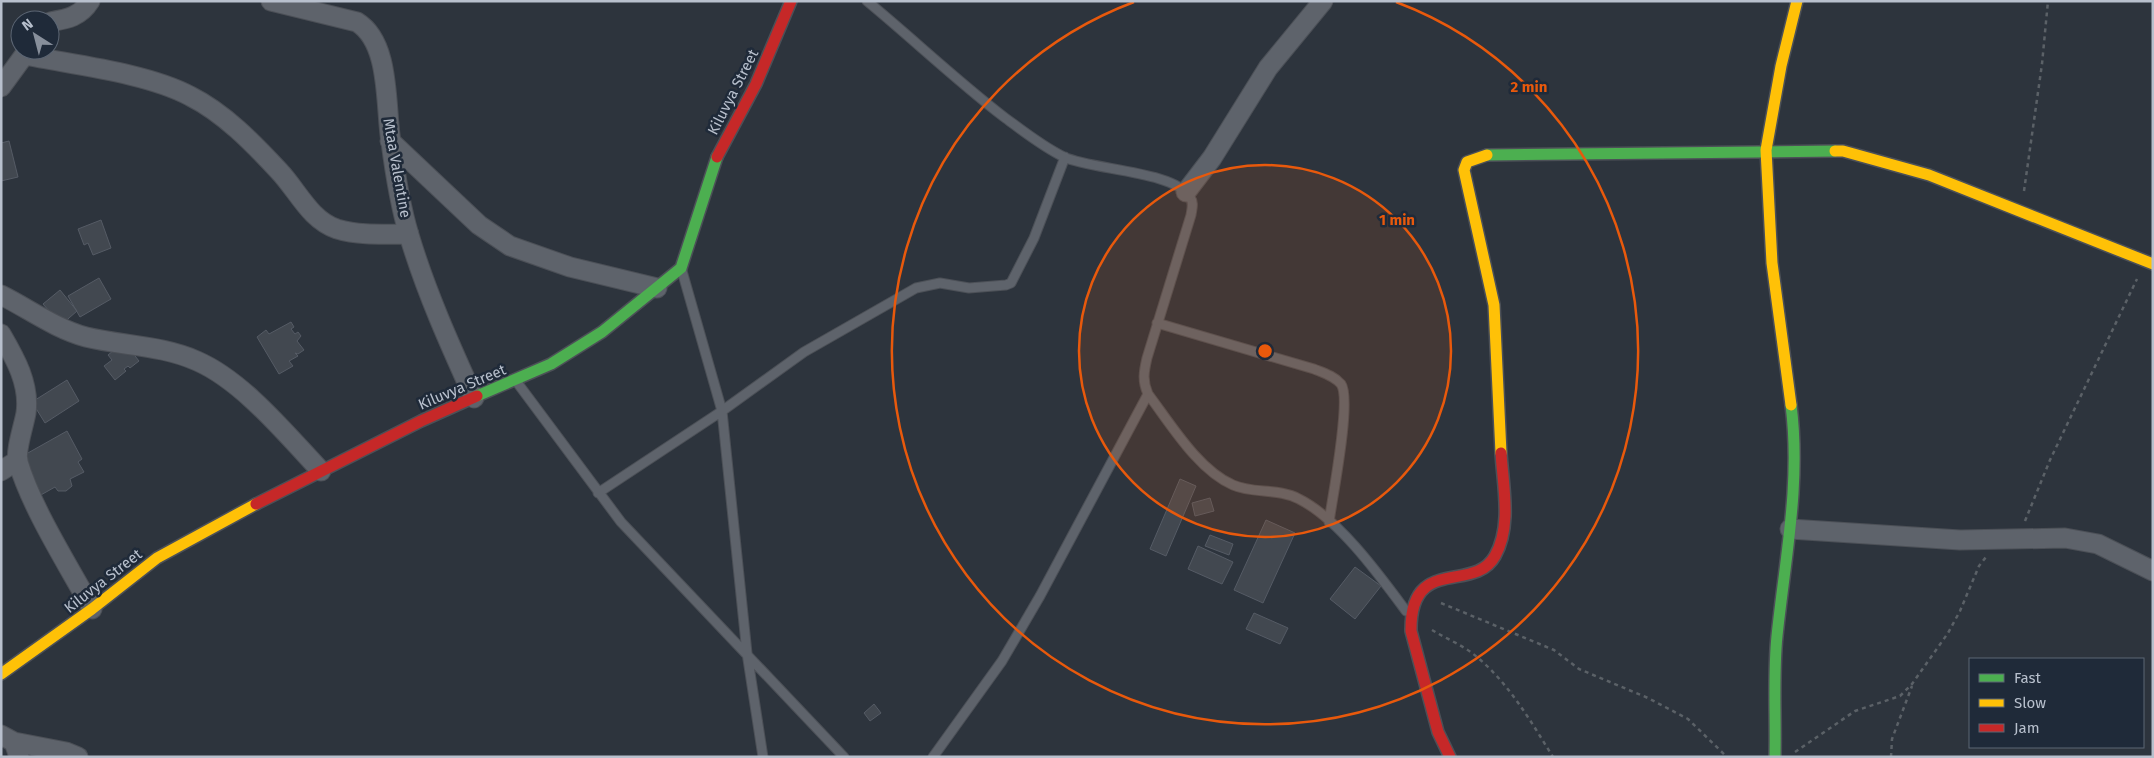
<svg xmlns="http://www.w3.org/2000/svg" width="2154" height="758" viewBox="0 0 2154 758" font-family="'Fira Sans',sans-serif">
<rect width="100%" height="100%" fill="#2d343d"/>
<path fill="#424850" stroke="#555b65" d="M9,141l9,36 -17,4v-38z
M101,220l10,28 -18,7 -5,-12 -4,2 -6,-16z
M99,278l12,21 -31,18 -12,-21z
M60,290l17,21 -16,14 -18,-21z
M291,322l3,5 -3,2 4,5 3,-2 3,4 -4,5 7,9 -6,4 -3,-1 3,3 -9,5 4,5 -14,8 -22,-37 9,-7 3,4z
M124,342l15,19 -9,7 -2,-2 -4,3 2,2 -11,9 -11,-14 8,-6 -4,-5z
M67,380l12,21 -34,22 -13,-21z
M67,431l15,28 -4,3 6,10 -14,7 2,7 -6,5h-8l-3,-4 -16,9 -20,-38z
M1180,479l16,7 -30,70 -16,-7z
M1210,498l4,13 -19,5 -3,-13z
M1266,520l29,13 -32,70 -29,-13z
M1210,535l23,9 -4,11 -24,-9z
M1198,546l35,16 -11,22 -34,-15z
M1355,567l26,19 -26,33 -25,-20z
M1254,613l34,15 -8,16 -34,-15z
M874,704l7,9 -11,8 -6,-8z"/>
<g fill="none" stroke-linecap="round" stroke-linejoin="round">
<g stroke="#4c5057" stroke-width="11">
<path id="lane" d="M867,1c46,38 89,79 137,116 19,14 39,30 60,40 28,13 110,14 126,40 4,6 2,11 1,18l-44,143c-3,13 -5,23 1,36 22,29 50,76 85,91 20,9 46,3 66,14 40,20 81,77 107,112
M682,271l40,140 25,242 16,104
M1157,323l157,46c10,4 20,7 27,15 11,15 -9,115 -12,138
M516,381l105,141 223,235
M598,493l124,-82 82,-59 112,-64 24,-5 29,5 37,-3 5,-2 23,-45 31,-81
M933,757l69,-96 38,-65 108,-202"/>
</g>
<g stroke="#4c5057" stroke-width="21">
<path id="street" d="M271,1l86,21c34,21 28,84 34,120 4,31 9,63 18,93 17,57 41,110 65,163
M50,22c17,-3 30,-5 40,-21
M25,55c49,10 122,18 165,41 34,17 63,47 89,75 19,20 31,49 58,58 23,7 48,5 72,5
M1,87l27,-37
M390,141l89,84 31,21 60,21 87,21
M1186,192l26,-34 56,-90 55,-67
M1,295c28,14 55,34 85,42 37,9 75,8 111,24 46,20 90,74 124,110
M1,334c14,24 29,50 25,79 -2,12 -11,38 -8,49 14,47 50,103 74,147
M1,471l17,-11
M1790,529l170,11 105,-2 33,6 55,27
M1,735l13,7 5,15
M14,742l52,10 12,5"/>
</g>
<g stroke="#4c5057" stroke-width="14">
<path id="fast" d="M1487,155l348,-4
M477,396l74,-32 51,-32 79,-64 36,-111
M1775,757c1,-40 -2,-82 2,-121 8,-77 24,-153 14,-231"/>
</g>
<g stroke="#4c5057" stroke-width="14">
<path id="slow" d="M1835,151h8l86,24 224,89
M1487,155l-20,7 -3,8 30,135 7,148
M1791,405l-19,-142 -6,-113 15,-84 16,-65
M1,674l91,-65 65,-51 99,-54"/>
</g>
<g stroke="#4c5057" stroke-width="14">
<path id="jam" d="M717,157l39,-73 35,-83
M256,504l165,-83 56,-25
M1450,757l-12,-25 -27,-101c-1,-77 63,-37 84,-75 17,-30 8,-70 6,-103"/>
</g>
<path stroke="#5b6167" stroke-width="2.5" stroke-dasharray="4 4" stroke-linecap="butt" d="M2024,191l18,-127 6,-63
M2025,521l25,-61 87,-181
M1441,603l113,47 25,19 69,29 40,21 39,38
M1432,630c13,8 28,14 40,23 35,27 58,67 81,104
M1795,752l60,-41 45,-15 12,-12 36,-51 12,-22 19,-45 7,-9
M1891,757l1,-18 20,-53"/>
<use href="#lane" stroke="#5e636b" stroke-width="9"/>
<use href="#street" stroke="#5e636b" stroke-width="19"/>
<use href="#fast" stroke="#4caf50" stroke-width="11"/>
<use href="#slow" stroke="#ffc107" stroke-width="11"/>
<use href="#jam" stroke="#c62828" stroke-width="11"/>
</g>
<circle cx="1265" cy="351" r="186" fill="#e8590c" fill-opacity=".12"/>
<g fill="none" stroke="#e8590c" stroke-width="2.5">
<circle cx="1265" cy="351" r="186"/>
<path d="M1396 2A373 373 0 1 1 1134 2"/>
</g>
<g text-anchor="middle" dominant-baseline="central" stroke-width="5" stroke-linejoin="round" paint-order="stroke">
<g font-size="15" fill="#b8c0cd" stroke="#1f2a39">
<text transform="translate(733 92) rotate(-63)">Kiluvya Street</text>
<text transform="translate(397 168) rotate(80)">Mtaa Valentine</text>
<text transform="translate(462 387) rotate(-23)">Kiluvya Street</text>
<text transform="translate(103 581) rotate(-38)">Kiluvya Street</text>
</g>
</g>
<circle cx="1265" cy="351" r="8" fill="#e8590c" stroke="#1f2a39" stroke-width="2.5"/>
<g font-size="15" text-anchor="middle" font-weight="bold" fill="#e8590c" stroke="#1f2a39" stroke-width="5" stroke-linejoin="round" paint-order="stroke">
<text x="1529" y="92">2 min</text>
<text x="1397" y="225">1 min</text>
</g>
<rect width="2154" height="758" fill="none" stroke="#b8c0cd" stroke-width="5"/>
<rect x="1969" y="658" width="175" height="90" fill="#1f2a39" stroke="#5c6674"/>
<rect x="1979" y="674" width="25" height="8" fill="#4caf50" stroke="#5c6674"/>
<text x="2014" y="683" font-size="15" fill="#b8c0cd">Fast</text>
<rect x="1979" y="699" width="25" height="8" fill="#ffc107" stroke="#5c6674"/>
<text x="2014" y="708" font-size="15" fill="#b8c0cd">Slow</text>
<rect x="1979" y="724" width="25" height="8" fill="#c62828" stroke="#5c6674"/>
<text x="2014" y="733" font-size="15" fill="#b8c0cd">Jam</text>
<g transform="translate(35 35) rotate(324)"><circle r="24" fill="#1f2a39" stroke="#5c6674"/>
<path d="M0-4L9 19L0 12L-9 19Z" fill="#878f9b"/>
<text y="-8" font-size="14" font-weight="bold" text-anchor="middle" fill="#b8c0cd">N</text>
</g>
</svg>
